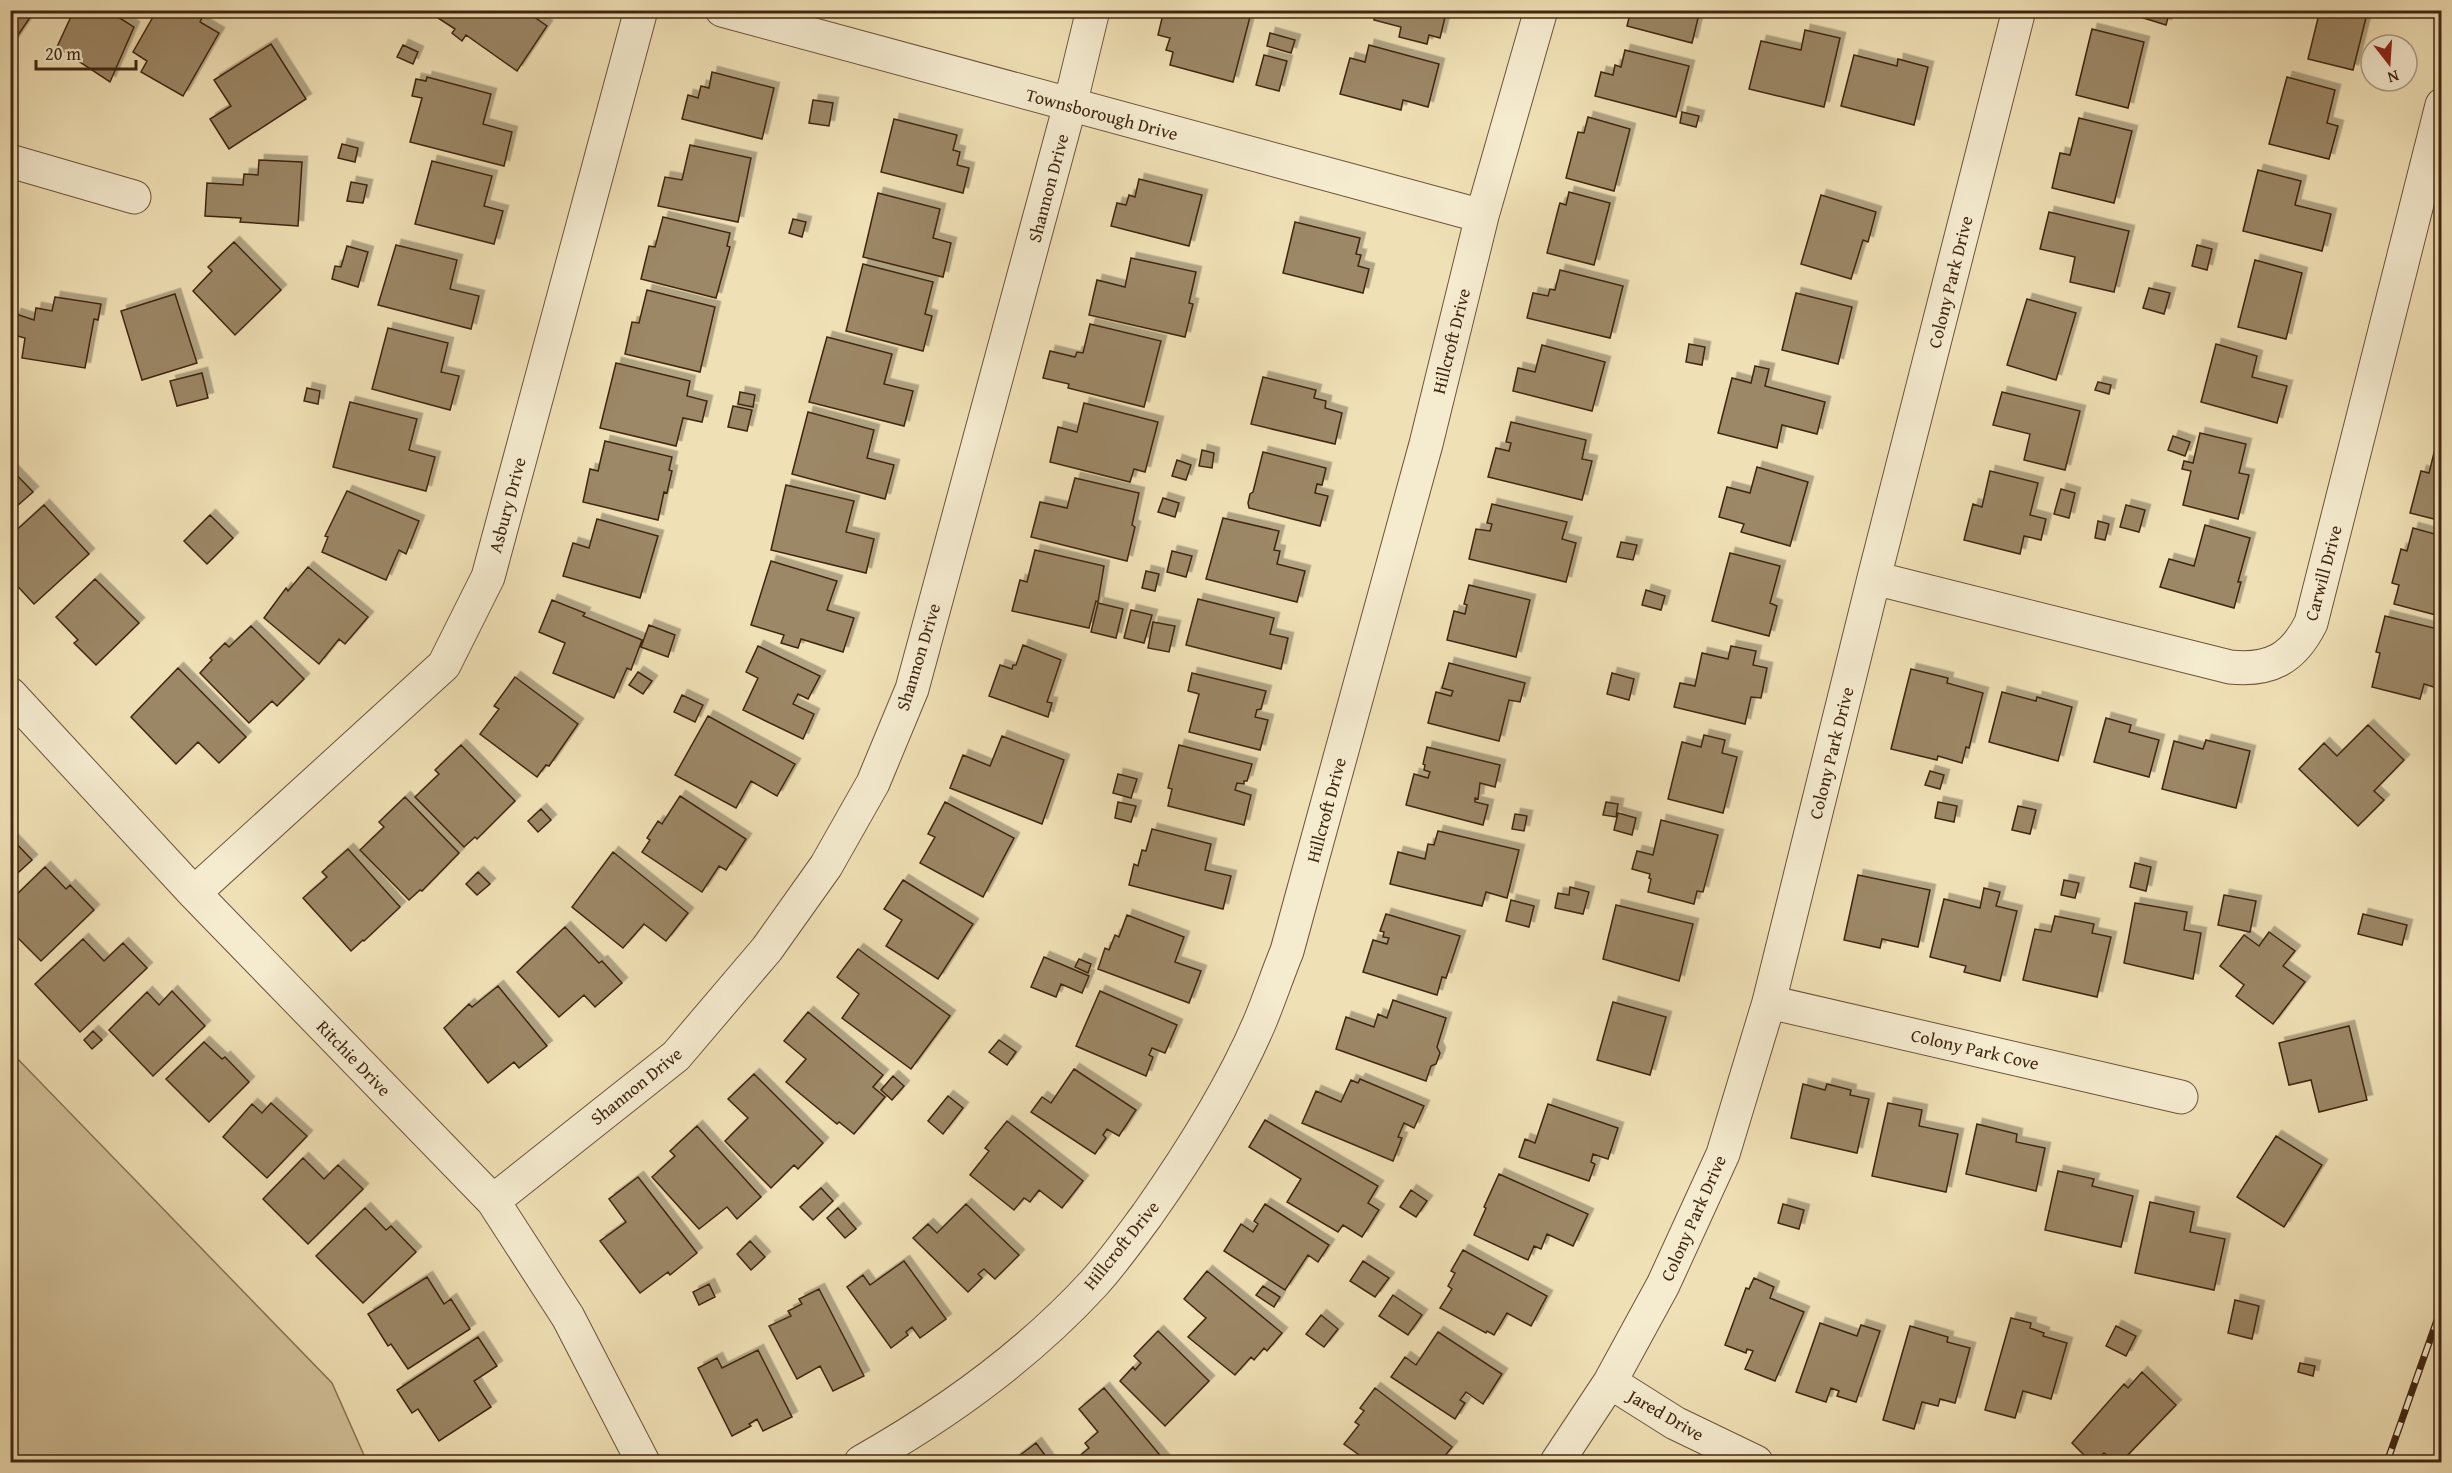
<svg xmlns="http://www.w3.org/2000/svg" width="2452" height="1473" viewBox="0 0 2452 1473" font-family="'Gentium Book Plus',serif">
<defs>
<filter id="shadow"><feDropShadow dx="5.5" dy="-5.5" stdDeviation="0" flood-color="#0004"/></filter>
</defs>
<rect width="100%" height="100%" fill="#f0e0b5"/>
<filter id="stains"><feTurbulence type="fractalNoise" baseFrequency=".00333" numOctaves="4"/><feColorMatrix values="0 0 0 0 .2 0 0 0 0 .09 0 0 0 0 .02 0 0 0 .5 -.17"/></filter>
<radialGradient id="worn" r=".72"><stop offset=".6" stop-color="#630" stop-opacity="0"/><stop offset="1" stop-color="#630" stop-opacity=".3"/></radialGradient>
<path fill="#d2c099" stroke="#897355" stroke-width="1.5" d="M10,1051l322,332 35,79h-356z"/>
<path fill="#9c8766" stroke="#402611" stroke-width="1.5" filter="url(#shadow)" d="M10,10h25l-25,37z
M74,10h33l27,17 -24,55 -53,-35z
M157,10h49l-6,12 19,11 -36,63 -42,-24 6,-11 -14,-9z
M434,10h90l23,16 -30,45 -51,-36 -4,6 -10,-8 3,-4 -17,-11 2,-3z
M925,10h19l-1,5z
M1164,10l26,6 1,-6h32l27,7 -17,65 -63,-17 3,-13 -7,-2 4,-12 -12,-3z
M1376,10h79l-1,5 -8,-2 -6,25 -11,-3 -2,9 -28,-7 2,-10 -27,-7z
M1631,10h69l-8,33 -65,-17z
M2118,10h52l-4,15z
M2320,10h48l-15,60 -45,-11z
M2092,29l52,13 -16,66 -52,-13z
M1805,30l35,8 -16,69 -75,-18 12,-48 40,9z
M1270,33l25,7 -4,13 -24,-7z
M271,44l35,55 -77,50 -19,-30 21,-13 -17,-26z
M403,45l15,7 -5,12 -16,-7z
M1369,45l70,19 -11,43 -25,-7 -2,10 -61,-16 10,-36 15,4z
M1625,50l64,16 -13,51 -81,-21 6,-24 12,3 2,-10 6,2z
M1264,55l23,6 -8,30 -23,-6z
M1854,55l43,11 1,-7 30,8 -14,58 -73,-19z
M712,72l62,16 -12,51 -80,-20 6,-24 10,3 3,-12 8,2z
M427,77l64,17 -8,30 29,8 -8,34 -94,-24 12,-44 -10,-2 4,-17 10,2z
M2287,77l48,13 -8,33 11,3 -9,33 -60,-15z
M813,100l20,3 -4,23 -20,-3z
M1682,112l17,4 -3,11 -16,-4z
M1588,117l42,12 -16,62 -48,-13 12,-46 6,1z
M2079,118l53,13 -18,72 -62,-15 8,-35 10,2z
M894,119l63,16 -4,15 7,2 -3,13 12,3 -6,25 -82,-21z
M342,144l16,4 -3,14 -17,-4z
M690,145l61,13 -13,64 -80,-16 7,-29 17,3z
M259,160l43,2 -4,64 -58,-4 1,-4 -36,-2 2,-33 36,2 1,-11 14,1z
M432,161l60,15 -8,30 19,5 -9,33 -79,-20z
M2258,170l43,11 -6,24 36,9 -9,37 -79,-20z
M1139,179l63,16 -13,51 -78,-20 6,-23 9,2 3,-10 6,2z
M351,182l16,3 -4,18 -16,-2z
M1569,192l41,11 -16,62 -47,-12 12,-47 1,-3 6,2z
M878,193l62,16 -7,29 18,5 -8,34 -80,-20z
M1821,195l55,17 -8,30 -5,-2 -12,39 -50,-15z
M2049,212l80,19 -15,61 -44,-10 5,-25 -35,-8z
M663,217l67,16 -3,13 3,1 -14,51 -75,-19 8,-33 6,1z
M793,219l13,3 -4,15 -13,-4z
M1295,222l65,16 -4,16 5,1 -3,11 11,3 -6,24 -80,-20z
M234,242l47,48 -46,45 -42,-44 19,-20 -4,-4z
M396,245l61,15 -7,29 29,7 -8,33 -93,-24z
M2197,245l15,4 -5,21 -15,-4z
M347,246l21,6 -10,35 -26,-8 3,-13 6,1z
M1131,258l65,14 -7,31 4,1 -8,33 -96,-22 8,-35 28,7z
M2255,260l47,13 -16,66 -48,-12z
M863,264l70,18 -8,32 7,2 -9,35 -77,-20z
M1560,270l63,16 -13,52 -83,-20 6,-25 15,3 2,-7 5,1z
M2149,288l21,5 -6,21 -21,-6z
M647,290l68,17 -15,65 -75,-18 7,-32 7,1z
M1796,293l56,14 -14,57 -56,-14z
M175,294l22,69 -55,17 -21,-69z
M55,297l46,7 -3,16 -4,-1 -9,49 -63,-10 3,-20 -15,-4v-7l6,-13 18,6 2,-12 16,3z
M2027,299l49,14 -20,67 -49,-15z
M1090,324l71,17 -17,66 -76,-19 1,-4 -26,-6 7,-27 25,6 2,-5 6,1z
M388,328l60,15 -7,29 18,4 -9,34 -78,-21z
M827,337l65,17 -8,30 29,7 -9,35 -95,-24z
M1689,344l16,3 -3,18 -16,-3z
M2216,344l41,12 -5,21 35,9 -10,37 -76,-21z
M1542,345l63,17 -13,49 -79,-20 5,-23 17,4z
M616,363l74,18 -3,15 20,5 -5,21 -19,-4 -7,28 -76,-18z
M1755,366l14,3 -4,17 60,16 -8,32 -35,-9 -5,23 -59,-15 14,-55 19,5z
M202,373l6,25 -31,8 -7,-25z
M1263,377l53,13 -2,8 12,3 -1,7 17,5 -7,31 -84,-20z
M2098,382l13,3 -2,9 -14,-4z
M307,388l13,3 -2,13 -14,-3z
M740,392l15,3 -2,12 -15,-3z
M2002,392l78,19 -15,59 -41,-10 6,-26 -37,-9z
M350,402l67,17 -8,31 26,7 -9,34 -93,-24z
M2442,402v19l-5,-1z
M1084,403l74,19 -13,50 -11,-3 -4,13 -80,-20 8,-35 19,5z
M733,406l19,4 -5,21 -19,-4z
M808,412l66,18 -7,28 27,7 -9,34 -93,-25z
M1511,422l75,18 -4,19 10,2 -10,39 -94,-23 8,-29 13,3 2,-8 -5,-1z
M2200,433l46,11 -7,29 10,2 -11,44 -55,-14 8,-34 -9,-2 2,-8 9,2z
M2173,436l17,6 -5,14 -17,-6z
M605,441l67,16 -3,13 3,1 -5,22 -3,-1 -6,28 -75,-18 7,-33 8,2z
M2437,441l5,1v79l-32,-8 11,-42 8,2z
M1202,450l12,3 -2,15 -13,-2z
M1263,452l63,16 -4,17 -5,-1 -2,9 13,3 -8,30 -71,-18 -1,-5 2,-9 3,-2z
M1177,460l14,5 -5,15 -14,-4z
M1757,467l51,15 -18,64 -49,-14 3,-8 -25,-7 8,-30 23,6z
M10,468l23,24 -23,20z
M1990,471l48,12 -8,32 16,4 -5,21 -17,-4 -4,18 -56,-14 9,-36 9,3z
M1075,478l64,15 -7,32 3,2 -8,34 -96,-24 9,-35 27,6z
M786,485l68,16 -8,31 28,7 -8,34 -95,-23z
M2061,489l14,4 -6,25 -15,-4z
M347,491l72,30 -13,33 -7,-4 -13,30 -64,-28 6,-15 -3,-1z
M1163,498l16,5 -4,14 -17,-5z
M1492,504l75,18 -5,17 14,4 -10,39 -97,-23 7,-30 14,2 2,-7 -5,-1z
M44,505l45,49 -55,50 -24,-26v-5l6,-5 -6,-6v-26z
M2126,505l19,5 -6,22 -19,-5z
M210,515l23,23 -26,26 -23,-23z
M1223,518l56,13 -5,19 6,1 -3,13 28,7 -8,31 -91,-23z
M597,519l61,17 -18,62 -77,-22 10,-33 16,5z
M2098,521l11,3 -4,16 -10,-2z
M2205,525l45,13 -12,44h3l-7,26 -74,-21 9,-28 25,7z
M2413,528l29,8v58l-6,21 -42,-11 5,-19 -7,-2 9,-34 6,2z
M1621,542l16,3 -4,15 -16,-3z
M1035,550l69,16 -6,36 -2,-1 -7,27 -77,-17 8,-31 7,2z
M1172,551l20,5 -6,21 -19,-5z
M1730,553l50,13 -10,37 7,3 -8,30 -57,-15z
M771,561l66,20 -10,29 27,8 -11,34 -42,-13 -3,9 -17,-5 3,-8 -33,-10z
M308,567l60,50 -23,27 -6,-5 -20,25 -55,-46 22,-30 2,3z
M1146,571l13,3 -4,17 -13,-3z
M95,579l44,44 -43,42 -22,-22 4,-3 -22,-23z
M1469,585l61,15 -14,57 -69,-17 7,-29 11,3 2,-9 -3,-1z
M1646,590l19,6 -4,14 -19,-5z
M1198,599l76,19 -4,16 18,4 -7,31 -95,-24z
M552,600l33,13 -2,3 59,24 -11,30 -4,-2 -13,30 -61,-25 12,-30 -26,-11z
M1098,603l25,6 -7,29 -25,-6z
M1131,610l21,5 -8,28 -20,-5z
M2385,616l57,14v39l-5,19 -13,-4 -4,15 -48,-12 8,-34 -4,-1z
M1153,622l22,4 -6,26 -21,-4z
M649,625l26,10 -7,22 -27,-10z
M251,626l53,53 -27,27 -5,-5 -23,22 -49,-50 12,-13 -2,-2 15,-15 4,4z
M1023,645l38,15 -14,42 5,1 -4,14 -59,-21 11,-31 12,4 1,-4h3z
M758,646l62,30 -12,23 -10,-5 -5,10 21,10 -11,25 -60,-29 15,-32 -12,-6z
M1731,646l25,5 -3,14 14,3 -6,30 -10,-1 -6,27 -71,-17 6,-24 15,3 7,-33 26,6z
M1449,663l76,20 -5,19 -11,-2 -10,41 -71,-18 8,-31 15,4 2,-5 -11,-3z
M178,668l68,69 -27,26 -21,-21 -22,22 -45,-47z
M1911,669l37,9 -1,5 36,10 -14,55 -3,-1 -4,16 -24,-7 -1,4 -46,-11z
M638,672l14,9 -9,13 -14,-9z
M1192,673l74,18 -5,18 -5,1h1l-2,7 13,3 -8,30 -71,-18 10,-38 -11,-3z
M1612,673l22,6 -5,21 -22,-6z
M515,677l63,47 -29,42 -3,-1 -9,12 -57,-43 19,-25 -5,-3z
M2002,692l34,9 1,-4 35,10 -14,54 -69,-19z
M682,695l21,10 -8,17 -21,-10z
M708,716l87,48 -18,32 -26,-15 -15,27 -61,-33z
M2106,718l25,7 -2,7 30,8 -10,37 -55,-15z
M2368,725l36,35 -30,31 10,9 -26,26 -59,-57 25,-26 13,13z
M1704,735l21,5 -3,13 15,4 -14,56 -55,-14 14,-57 19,5z
M1002,736l62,24 -22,64 -92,-36 13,-33 27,11z
M2206,740l44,11 -14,57 -74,-19 12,-48 29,8z
M461,745l54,56 -38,38 -2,-2 -11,10 -49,-50 24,-23 -4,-4z
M1179,745l73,19 -5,17h-3v3l-7,-1 -2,7 16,5 -7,30 -76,-19 4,-17 -4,-1z
M1427,747l73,18 -5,22 -15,-4 -2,16 -3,-1v4l13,3 -5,20 -77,-20 8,-31 14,4 2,-6 -6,-2 1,-5 -2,-1z
M1930,771l14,4 -4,14 -15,-4z
M1118,774l19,5 -6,19 -18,-5z
M680,796l66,43 -20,31 -7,-4 -17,26 -60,-40 8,-12 -3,-2 11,-17 4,3z
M405,797l54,56 -37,38 -2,-1 -11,10 -49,-50 24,-23 -5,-5z
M945,802l69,36 -31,59 -63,-34 15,-26 -7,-3z
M1118,802l18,4 -5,16 -16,-4z
M1606,802l12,2 -2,13 -13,-2z
M1938,802l19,4 -3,16 -19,-4z
M2018,806l18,4 -6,24 -18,-4z
M541,809l10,11 -13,12 -10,-11z
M1618,813l18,5 -4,17 -18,-5z
M1515,814l12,2 -3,15 -12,-2z
M1661,820l57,15 -15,57 -6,-1 -3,13 -46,-12 3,-13 -2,-1 1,-4 -18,-5 5,-18 16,4z
M1152,829l59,15 -6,26 26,6 -8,33 -94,-24 5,-21 4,2 4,-16 4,1z
M1438,831l81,19 -12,48 -21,-6 -4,14 -92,-22 8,-32 27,7 3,-15 6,1z
M10,837l22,23 -22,20z
M348,849l52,58 -36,34 -1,-1 -12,11 -48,-53 24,-21 -5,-5z
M613,852l75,61 -22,28 -22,-17 -21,24 -51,-41z
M2135,863l16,4 -5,24 -16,-4z
M45,867l21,22 4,-4 24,25 -53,51 -31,-31v-29z
M478,872l12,12 -13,11 -11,-11z
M1858,875l72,15 -12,57 -36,-8 -2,9 -36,-8z
M903,880l70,44 -35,55 -52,-33 16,-26 -18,-11z
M2064,880l15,3 -4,15 -14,-3z
M1570,887l19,5 -6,22 -28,-6 3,-15 11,2z
M1984,888l16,4 -4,14 21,5 -17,70 -36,-9 2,-6 -36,-9 14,-58 36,9z
M2224,895l32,6 -6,31 -32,-7z
M1511,900l23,6 -5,21 -23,-6z
M2135,903l52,9 -3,18 17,3 -8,46 -69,-16z
M1616,905l77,19 -14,57 -76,-22z
M1386,914l74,22 -14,42 -4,-1 -5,18 -74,-23 10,-32 14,4 2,-6 -6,-1 1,-5 -4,-1z
M2363,914l44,11 -5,20 -44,-11z
M1127,915l57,22 -9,25 26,9 -12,32 -91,-34 7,-21 4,2 6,-15 4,2z
M2055,916l39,8 -2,9 19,4 -14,60 -74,-17 12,-51 16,3z
M565,927l34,36 3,-2 20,22 -27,24 -11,-12 -25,22 -42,-45z
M2269,932l26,19 -12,15 22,16 -32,42 -37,-28 8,-11 -24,-19 24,-31 15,11z
M83,939l21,22 19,-18 24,25 -67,64 -45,-48z
M858,949l92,67 -39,53 -69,-51 17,-24 -22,-17z
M1044,957l45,19 -7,17 -21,-9 -5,13 -25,-10z
M1079,959l12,5 -3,9 -13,-6z
M498,986l49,60 -28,22 -5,-6 -26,21 -44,-55 25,-24 3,3z
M172,991l33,35 -52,50 -44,-46 38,-38 12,13z
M1100,991l77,34 -12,28 -13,-5 -3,7 4,2 -7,19 -70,-30z
M1393,1000l53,18 -9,29 3,6 -4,11 -5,2 -5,15 -90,-32 10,-32 28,10 4,-13 9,4z
M1613,1002l53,15 -16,58 -53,-15z
M808,1012l75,63 -10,12 12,10 -31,37 -15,-12 -2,2 -51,-42 20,-23 -22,-18z
M2349,1026l18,74 -48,12 -8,-32 -22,5 -10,-42z
M93,1031l9,9 -10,9 -8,-9z
M999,1040l17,12 -9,13 -18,-13z
M204,1042l18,17 3,-2 24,25 -40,40 -43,-43z
M1074,1069l62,41 -17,26 -12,-7 -4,6 3,3 -11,16 -64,-42 11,-15 9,6z
M754,1074l69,69 -25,26 -4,-4 -23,23 -46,-47 23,-23 -20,-19z
M893,1076l11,10 -12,14 -11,-10z
M1360,1079l64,27 -10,22 -10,-5 -6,14 4,1 -9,23 -91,-38 14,-32 25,11 10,-22 7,3z
M1803,1084l22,6 2,-6 24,6 -1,5 19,4 -12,54 -66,-15z
M948,1096l15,12 -20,26 -15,-13z
M271,1103l36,33 -40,42 -44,-41 29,-33 10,9z
M1888,1103l34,7 -3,16 39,8 -12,58 -74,-16z
M1548,1104l70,24 -10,31 -15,-5 -2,8 4,2 -6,17 -70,-24 6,-18 10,4z
M1265,1120l113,66 -10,17 11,7 -17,27 -19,-12 -5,7 -51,-30 14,-23 -52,-32z
M1007,1121l76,60 -21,27 -23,-18 -9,12 -6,-4 -10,12 -44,-35 19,-24 -4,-3z
M1977,1124l40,10 -1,8 29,6 -9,43 -70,-17z
M697,1126l64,71 -24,22 -10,-12 -28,22 -47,-52 23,-21 -5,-5z
M2276,1136l46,29 -38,62 -47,-30z
M303,1158l21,21 14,-14 25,24 -55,55 -45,-45z
M2058,1171l36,8 -2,7 41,10 -12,51 -76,-17z
M1499,1174l89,40 -15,32 -26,-12 -6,15 -7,-3 -6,14 -54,-25 12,-27 -2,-1z
M638,1177l59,76 -27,22 -2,-3 -28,21 -40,-52 26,-19 -17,-23z
M821,1188l12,13 -20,19 -13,-13z
M1411,1190l16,11 -11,16 -16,-10z
M2150,1202l44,10 -4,20 35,7 -11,51 -79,-17z
M966,1204l53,51 -24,24 -11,-10 -6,5 4,4 -14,14 -55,-54 15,-14 9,9z
M1265,1204l64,41 -11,17 -10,-7 -23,35 -61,-39 17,-27 12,8 5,-8 -4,-3z
M1783,1204l21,6 -5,19 -21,-6z
M365,1208l21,22 5,-4 25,26 -53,51 -47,-47z
M838,1208l18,21 -11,9 -18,-20z
M750,1241l15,16 -14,13 -14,-16z
M1463,1250l84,46 -16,30 -24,-13 -13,22 -7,-4 -1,2 -46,-25 12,-19 -4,-3 7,-13 -4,-2z
M904,1261l42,58 -26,19 -8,-11 -6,5 2,3 -17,13 -44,-61 16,-12 7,10z
M1363,1261l26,17 -14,19 -25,-16z
M1207,1271l75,62 -15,18 -3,-3 -10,12 -3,-3 -16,18 -47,-38 18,-19 -22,-19z
M427,1277l17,27 7,-5 19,30 -62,40 -17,-25 -3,2 -20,-32z
M1754,1278l20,9 -4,11 34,14 -29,69 -30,-12 8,-18 -6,-2 -1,4 -21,-8 21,-57 3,1z
M709,1284l6,13 -16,8 -6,-13z
M1263,1286l17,11 -6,10 -18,-12z
M819,1289l45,87 -31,15 -13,-25 -23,13 -28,-53 22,-10 -3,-5 14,-7 -3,-5z
M1393,1295l29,20 -14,20 -29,-19z
M2235,1300l24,6 -7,33 -24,-6z
M1321,1315l17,14 -14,18 -18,-13z
M2011,1318l20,5 -1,5 14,5 -1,3 24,7 -16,56 -28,-8 -8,27 -30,-8z
M1820,1323l37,13 4,-11 19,6 -24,71 -19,-6 2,-5 -8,-3 -5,14 -30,-10z
M1910,1326l38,11 -1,5 23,6 -15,55 -15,-4 -2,7 -16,-4 -8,27 -31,-9z
M2116,1326l20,10 -10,20 -20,-10z
M1158,1331l51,50 -44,45 -45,-45 13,-14 2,3 6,-7 -7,-7z
M1438,1332l64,42 -19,30 -17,-12 -6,8 5,3 -10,16 -64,-42 14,-20 11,8z
M478,1337l19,29 -23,15 17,26 -52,34 -21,-32 -6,4 -15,-23z
M758,1350l34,67 -29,14 -6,-12 -8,5 2,2 -19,10 -34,-68 19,-10 5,10z
M2300,1363l15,3 -2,10 -15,-4z
M2142,1372l34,33 -55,57h-6l-11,-9 -9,9h-4l-19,-19 52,-59 4,4z
M1104,1388l60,72 -4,2h-80l-3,-4 12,-10 -4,-5 13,-11 -19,-23z
M1375,1388l77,59 -12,15h-26l-4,-3 -3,3h-38l-25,-18 15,-19 -4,-3 9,-11 -4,-3z
M1036,1443l14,19h-39l4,-3z"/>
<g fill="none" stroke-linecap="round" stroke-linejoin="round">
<g stroke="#6c543a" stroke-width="35">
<path id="minor" d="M722,10l760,206
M10,161l124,36
M1874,578l356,89c40,4 63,-8 81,-44l131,-518
M10,694l184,199 299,308 75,116 75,145
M194,893l250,-228 44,-88 153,-567
M1769,1002l412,95
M493,1201l183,-145 91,-107 59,-83 47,-83 39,-94 158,-584 23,-95
M1610,1382l65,41 81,39
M861,1462c85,-48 166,-106 233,-179 19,-21 36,-45 53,-68 43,-61 85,-127 114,-196 9,-22 17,-46 26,-68l139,-507 56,-228 59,-206
M1557,1462l53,-80 53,-97 60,-131 46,-152 105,-424 145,-568"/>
</g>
<use href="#minor" stroke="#f5ebcf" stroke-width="33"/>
<g stroke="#402611" stroke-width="7">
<path id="rail" d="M2387,1462l55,-156"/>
</g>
<use href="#rail" stroke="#f5ebcf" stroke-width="4.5" stroke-dasharray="14" stroke-linecap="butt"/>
</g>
<g text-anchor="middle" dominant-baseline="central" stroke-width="4.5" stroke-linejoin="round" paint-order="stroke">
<g font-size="18" fill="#402611" stroke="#f5ebcf">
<text transform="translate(1102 114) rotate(15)">Townsborough Drive</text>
<text transform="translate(1048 188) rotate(-75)">Shannon Drive</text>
<text transform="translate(1950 282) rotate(-76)">Colony Park Drive</text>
<text transform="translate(1451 341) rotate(-76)">Hillcroft Drive</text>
<text transform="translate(507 505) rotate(-75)">Asbury Drive</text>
<text transform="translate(2323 573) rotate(-75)">Carwill Drive</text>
<text transform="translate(918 657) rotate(-73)">Shannon Drive</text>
<text transform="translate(1831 753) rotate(-76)">Colony Park Drive</text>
<text transform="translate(1326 810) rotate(-75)">Hillcroft Drive</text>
<text transform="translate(1975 1049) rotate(13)">Colony Park Cove</text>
<text transform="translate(354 1058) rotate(46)">Ritchie Drive</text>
<text transform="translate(636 1086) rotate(-39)">Shannon Drive</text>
<text transform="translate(1693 1218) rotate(-66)">Colony Park Drive</text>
<text transform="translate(1121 1245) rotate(-51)">Hillcroft Drive</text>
<text transform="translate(1666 1415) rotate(30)">Jared Drive</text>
</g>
</g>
<rect width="2452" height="1473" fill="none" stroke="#f0e0b5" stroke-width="36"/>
<rect x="12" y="12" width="2428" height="1449" fill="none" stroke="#402611" stroke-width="3"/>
<rect x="18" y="18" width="2416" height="1437" fill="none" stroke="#402611" stroke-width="1.5"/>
<g transform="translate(2389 63) rotate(163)"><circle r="28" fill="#f5ebcf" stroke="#ad9c83" stroke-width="1.5"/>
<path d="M0-4.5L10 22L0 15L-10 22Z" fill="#8f2418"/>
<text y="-9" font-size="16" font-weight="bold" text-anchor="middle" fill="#402611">N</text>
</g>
<path d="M36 60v9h100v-9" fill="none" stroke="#402611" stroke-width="3"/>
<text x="45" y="60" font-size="18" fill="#402611" stroke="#f5ebcf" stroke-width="4.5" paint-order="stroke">20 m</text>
<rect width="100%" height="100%" filter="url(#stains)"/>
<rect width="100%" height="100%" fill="url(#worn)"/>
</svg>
